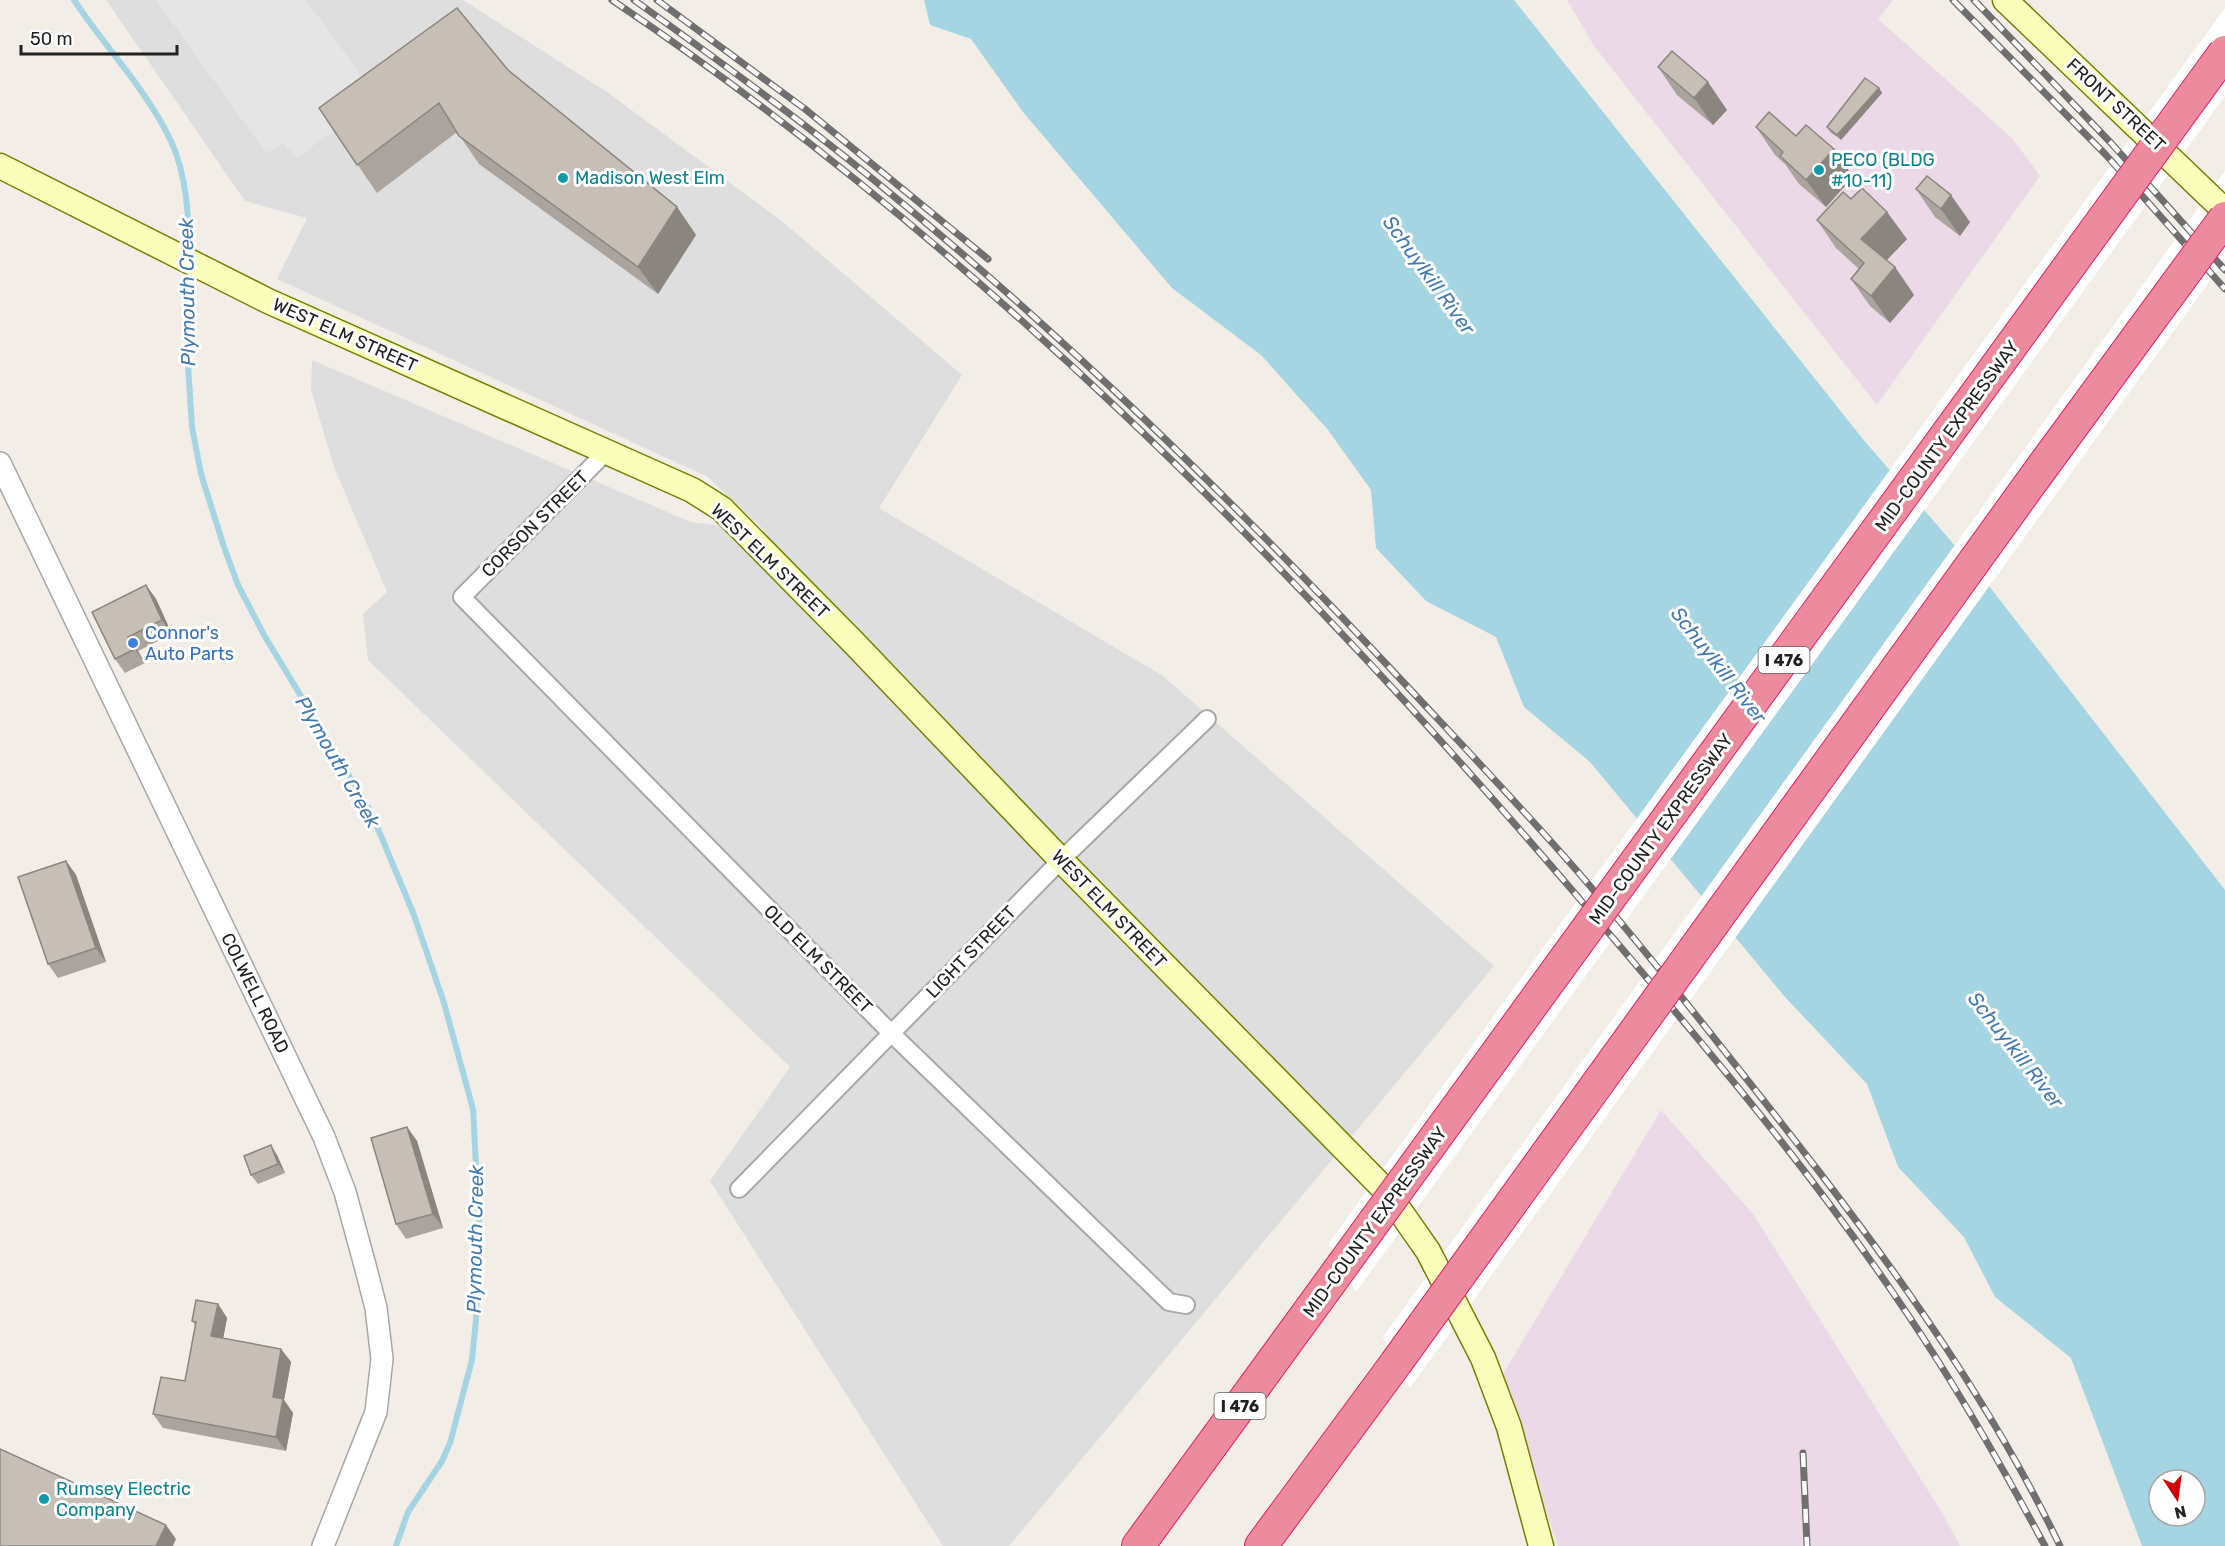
<svg xmlns="http://www.w3.org/2000/svg" width="2225" height="1546" viewBox="0 0 2225 1546" font-family="Rubik,sans-serif">
<rect width="100%" height="100%" fill="#f2eee7"/>
<path fill="#dfdede" d="M106,0h357l144,92 176,130 179,153 -83,133 284,168 331,290 -485,580h-66l-233,-365 80,-114 -422,-407 -5,-46 24,-22 -53,-125 -23,-77 1,-30 379,162 74,9 -57,-54 -431,-198 30,-61 -62,-17z"/>
<path fill="#ecd9e8" d="M1567,0h326l-15,19 134,119 28,38 -163,229 -283,-359z
M1661,1110l92,104 190,300 17,32h-402l-58,-167z"/>
<path fill="#e5e5e5" d="M156,0h150l71,97 -80,61 -14,-15 -17,10z"/>
<path fill="#a5d5e2" fill-rule="evenodd" d="M924,0h590l348,438 120,139 243,313v656h-83l-71,-188 -76,-61 -31,-60 -66,-70 -31,-83 -82,-87 -195,-235 -66,-55 -28,-70 -70,-36 -50,-53 -5,-58 -43,-60 -67,-75 -89,-67 -149,-176 -52,-73 -41,-14zM2159,1480h36v36h-36z"/>
<path fill="#fff" d="M2225,8v88l-869,1196 -27,-49z
M2225,171v89l-815,1128 -27,-51z"/>
<g fill="none" stroke-linecap="round" stroke-linejoin="round">
<path stroke="#a5d5e2" stroke-width="6" d="M74,0c31,47 73,90 97,141 16,35 18,77 18,114
M188,268l-2,66 6,93 9,47 23,73 14,38 26,50 107,177 43,103 30,88 29,106 6,112 -3,99 -4,40 -22,83 -8,18 -34,51 -12,34"/>
<g stroke="#a8a8a8" stroke-width="20">
<path id="minor" d="M607,451l-145,146 430,437 277,268 17,3
M739,1189l322,-329 146,-141"/>
</g>
<g stroke="#a8a8a8" stroke-width="24">
<path id="tertiary" d="M0,463l324,674 21,55 21,77 10,39 6,51 -6,53 -53,134"/>
</g>
<g stroke="#738100" stroke-width="27">
<path id="secondary" d="M2005,0l220,211
M0,166l268,135 424,189 30,19 133,135 206,216 325,331 42,60 55,107 26,69 32,119"/>
</g>
<g stroke="#e81d63" stroke-width="34">
<path id="motorway" d="M1138,1546l204,-280
M1261,1546l135,-183"/>
</g>
<use href="#minor" stroke="#fff" stroke-width="16"/>
<use href="#tertiary" stroke="#fff" stroke-width="21"/>
<use href="#secondary" stroke="#fbfeba" stroke-width="24"/>
<use href="#motorway" stroke="#ed8b9e" stroke-width="32"/>
<g stroke="#6f6f6f" stroke-width="7">
<path id="rail" d="M612,0c363,244 676,559 960,890 129,151 260,303 366,471 38,60 73,122 107,185
M634,0c78,56 156,112 230,172 194,156 372,331 541,512 58,62 117,124 173,188 51,59 100,120 148,181 123,155 248,314 334,493
M657,0l148,109 183,150
M1953,0l153,155 119,134
M1974,0l137,143 114,127
M1803,1453l4,93"/>
</g>
<use href="#rail" stroke="#fff" stroke-width="4.5" stroke-dasharray="14" stroke-linecap="butt"/>
<g stroke="#e81d63" stroke-width="34" stroke-linecap="butt">
<path id="motorway-bridge" d="M1342,1266l883,-1214
M1396,1363l639,-886 190,-259"/>
</g>
<use href="#motorway-bridge" stroke="#ed8b9e" stroke-width="32"/>
</g>
<path fill="#aba39d" d="M1658,67l69,43 -14,15 -36,-30z
M508,70l169,137 19,28 -38,59 -179,-130 -22,-32 -80,61 -58,-85z
M1879,88l3,5 -41,47 -11,-8 -3,-5z
M1756,127l40,9 57,41 -27,30 -27,-23 -14,-20 -10,-9z
M1916,189l54,33 -10,14 -25,-19z
M1851,199l56,40 -20,21 8,7 19,28 -24,28 -20,-17 -19,-27 8,-10 -23,-21 -19,-28z
M146,585l10,14 16,35 -34,17 7,12 -20,10 -10,-14z
M66,861l10,14 30,87 -48,16 -10,-14z
M407,1127l10,14 26,87 -37,11 -10,-15z
M277,1155l8,18 -27,11 -7,-9z
M218,1304l9,14 -4,20 58,11 10,13 -7,38 9,13 -7,38 -123,-23 -10,-14 32,-33 11,-55 -4,-5z"/>
<path fill="#8b857f" d="M1708,82l19,28 -14,15 -19,-27z
M1879,88l3,5 -41,47 -4,-5z
M1834,149l19,28 -27,30 -20,-27z
M1951,195l19,27 -10,14 -19,-27z
M677,207l19,28 -38,59 -20,-27z
M1887,212l20,27 -27,28 -19,-28z
M1895,267l19,28 -24,28 -19,-27z
M146,585l10,14 16,35 -10,-14z
M128,637l10,14 7,12 -10,-14z
M66,861l10,14 30,87 -10,-14z
M407,1127l10,14 26,87 -10,-14z
M271,1145l6,10 8,18 -7,-9z
M218,1304l9,14 -6,32 -10,-14z
M281,1349l10,13 -7,38 9,13 -7,38 -10,-14 -3,-40z
M166,1525l10,14 -3,7h-17z"/>
<path fill="#c7beb6" stroke="#8b857f" stroke-width="1.5" d="M457,8l51,62 169,137 -39,60 -179,-131 -20,-33 -82,62 -38,-57z
M1672,51l36,31 -14,16 -36,-31z
M1865,78l14,10 -42,47 -10,-8z
M1769,112l27,24 10,-11 28,24 -28,31 -26,-24 3,-4 -27,-25z
M1927,176l24,19 -10,14 -25,-20z
M1862,188l25,24 -26,27 34,28 -24,29 -20,-17 13,-16 -47,-43 26,-28 8,7z
M146,585l16,35 -34,17 7,12 -20,10 -23,-47z
M66,861l30,87 -48,16 -30,-87z
M407,1127l26,87 -37,10 -25,-86z
M271,1145l7,19 -27,11 -7,-19z
M196,1300l22,4 -7,32 70,13 -8,48 10,2 -7,38 -123,-23 8,-37 24,4 11,-59 -4,-1z
M0,1449l166,76 -10,21h-156z"/>
<g fill="#0f9aa8" stroke="#fff" stroke-width="2">
<circle cx="1819" cy="170" r="6"/>
<circle cx="563" cy="178" r="6"/>
<circle cx="44" cy="1499" r="6"/>
</g>
<circle fill="#3f7fe0" stroke="#fff" stroke-width="2" cx="133" cy="643" r="6"/>
<g text-anchor="middle" dominant-baseline="central" stroke-width="6" stroke-linejoin="round" paint-order="stroke">
<g fill="#fff" stroke="#646464" stroke-width="1.5">
<rect x="1758.5" y="647" width="51" height="26" rx="4.5"/>
<rect x="1214.5" y="1393" width="51" height="26" rx="4.5"/>
</g>
<g font-size="16" font-weight="bold" fill="#212121">
<text x="1784" y="660">I 476</text>
<text x="1240" y="1406">I 476</text>
</g>
<g font-size="18" fill="#212121" stroke="#fff">
<text transform="translate(2116 105) rotate(43)">FRONT STREET</text>
<text transform="translate(345 335) rotate(24)">WEST ELM STREET</text>
<text transform="translate(1947 436) rotate(-54)">MID-COUNTY EXPRESSWAY</text>
<text transform="translate(535 524) rotate(-45)">CORSON STREET</text>
<text transform="translate(770 561) rotate(44)">WEST ELM STREET</text>
<text transform="translate(1661 829) rotate(-54)">MID-COUNTY EXPRESSWAY</text>
<text transform="translate(1109 909) rotate(46)">WEST ELM STREET</text>
<text transform="translate(971 952) rotate(-46)">LIGHT STREET</text>
<text transform="translate(818 959) rotate(45)">OLD ELM STREET</text>
<text transform="translate(255 993) rotate(64)">COLWELL ROAD</text>
<text transform="translate(1375 1222) rotate(-54)">MID-COUNTY EXPRESSWAY</text>
</g>
<g font-size="18" fill="#0d838f" stroke="#fff" text-anchor="start">
<text x="1831" y="160">PECO (BLDG<tspan x="1831" dy="21">#10-11)</tspan></text>
<text x="575" y="178">Madison West Elm</text>
<text x="56" y="1489">Rumsey Electric<tspan x="56" dy="21">Company</tspan></text>
</g>
<g font-size="18" fill="#366cbe" stroke="#fff" text-anchor="start">
<text x="145" y="633">Connor's<tspan x="145" dy="21">Auto Parts</tspan></text>
</g>
<g font-size="20" font-style="italic" fill="#427ab1" stroke="#fff">
<text transform="translate(1429 275) rotate(54)">Schuylkill River</text>
<text transform="translate(187 292) rotate(-91)">Plymouth Creek</text>
<text transform="translate(1719 665) rotate(52)">Schuylkill River</text>
<text transform="translate(338 762) rotate(60)">Plymouth Creek</text>
<text transform="translate(2016 1050) rotate(52)">Schuylkill River</text>
<text transform="translate(475 1239) rotate(-89)">Plymouth Creek</text>
</g>
</g>
<g transform="translate(2177 1498) rotate(167)"><circle r="28" fill="#ffffff" stroke="#a6a6a6" stroke-width="1.5"/>
<path d="M0-4.5L10 22L0 15L-10 22Z" fill="#d30001"/>
<text y="-9" font-size="16" font-weight="bold" text-anchor="middle" fill="#212121">N</text>
</g>
<path d="M21 45v9h156v-9" fill="none" stroke="#212121" stroke-width="3"/>
<text x="30" y="45" font-size="18" fill="#212121" stroke="#ffffff" stroke-width="4.5" paint-order="stroke">50 m</text>
</svg>
